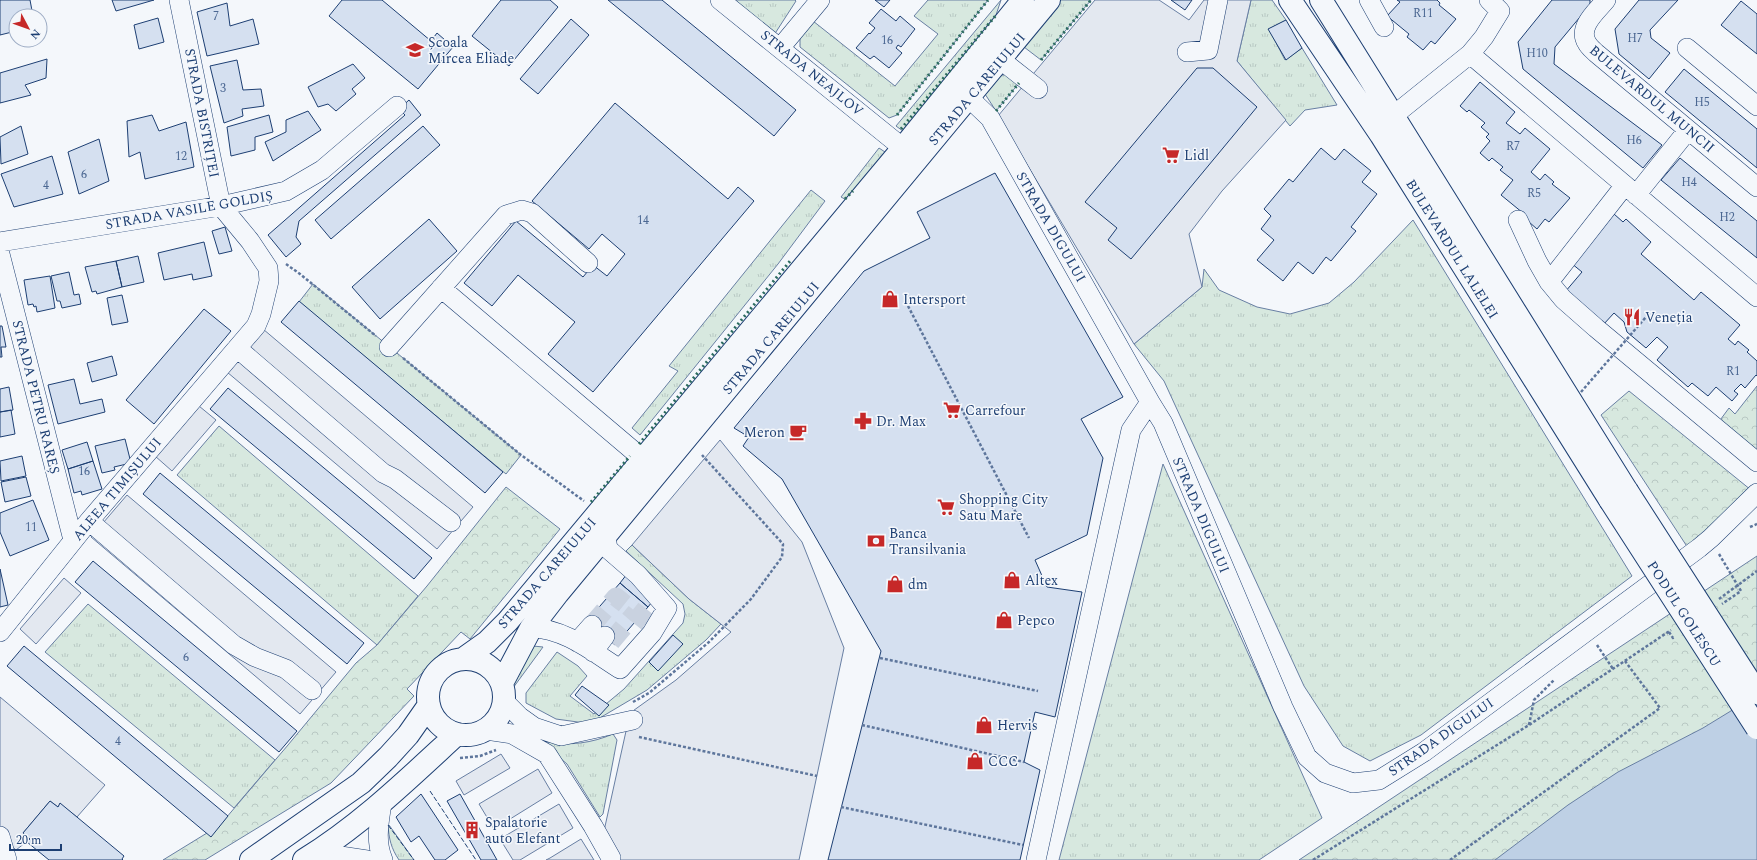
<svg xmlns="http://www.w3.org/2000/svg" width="1757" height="860" viewBox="0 0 1757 860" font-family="Spectral,serif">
<defs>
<pattern id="grass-tufts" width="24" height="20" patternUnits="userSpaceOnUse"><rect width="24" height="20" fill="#d7e8df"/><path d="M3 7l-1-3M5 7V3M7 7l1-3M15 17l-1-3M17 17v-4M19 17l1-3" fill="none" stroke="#b8c8c3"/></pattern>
<pattern id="forest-crowns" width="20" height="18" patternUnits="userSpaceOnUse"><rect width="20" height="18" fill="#d7e8df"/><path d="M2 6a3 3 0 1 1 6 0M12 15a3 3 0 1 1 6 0" fill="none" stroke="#b8c8c3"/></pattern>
</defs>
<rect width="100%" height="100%" fill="#f4f7fb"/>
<path fill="url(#grass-tufts)" stroke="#687fa3" d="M730,0h65l1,1 -22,34z
M928,0h60l-91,115 -8,3 -89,-71v-12l13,-14 82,65 43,-52 -24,-18z
M1001,0l-10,30 -84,104 -11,-8z
M1056,0h35l-50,60 -17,-13z
M1251,0h21l14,20 -17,9 16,31 17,-12 35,57 -32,5 -15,16 -53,-65z
M1011,74l8,9 -23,28 -11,-17 4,-13 13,-6z
M879,148l6,4 2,7 -35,44 -11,-6z
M811,190l14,11 -47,63 -138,171 -8,-7 46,-57 -9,-5z
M1413,220l219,356 -211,159 -51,26 -27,-15 -39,-60 -140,-305 -30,-37 68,-57 2,-18 15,21 38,17 33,7 39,-11 25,-21z
M313,284l208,171 -15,19 -207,-172z
M219,426l199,170 -41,49 -200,-170z
M1163,464l159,354 -63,42h-200z
M632,545l57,54 32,25 -15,16 -59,50 -49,29 -13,4 -29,-4 -30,-16v-10l31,-41 21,14 9,10 -17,20 24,18 30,-25 59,-66 2,-9 -2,-10 -57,-53z
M88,604l187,156 -41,48 -189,-156z
M533,646l10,1 -30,41 1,-14z
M613,734l4,6 -14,74 -3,3 -33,-53 -21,-18 2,-4c22,4 44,1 65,-8z
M388,825h1l25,35h-15c-8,-12 -10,-21 -11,-35z"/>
<path fill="url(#forest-crowns)" stroke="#687fa3" d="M1757,386v76l-42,-35 14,-19 6,6z
M1629,391l122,99 -63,58 -87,-133z
M506,487l54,42 -90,110 -9,-7 -54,57 7,7 -83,87 -126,77h-42l57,-35 68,-80 68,-82 21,-18 50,-59z
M1757,556v304h-458z"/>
<path fill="#e3e8f0" stroke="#687fa3" d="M1095,0h64l30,20 15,-20h47l-14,61 49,59 -64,71 -33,43 13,53 -68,57 -136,-228z
M263,329l210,178 -36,42 -210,-177z
M199,406l17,14 -44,51 -17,-15z
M720,440l82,102 42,106 -45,212h-187l-8,-29 26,-118 46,-33 55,-48 -42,-33 -57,-54z
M127,495l209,177 -36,42 -209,-177z
M64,578l17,15 -45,51 -16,-15z
M0,697l105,88 -28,32 -17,-13 -2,3 -8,-6 -27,32 7,6 -14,11 -16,-15z
M501,754l9,14 -46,27 -8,-14z
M538,769l14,24 -58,36 -15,-25z
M559,804l14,24 -53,32h-7l-13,-21z
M581,839l13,21h-48l4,-2z"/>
<path fill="#bed0e5" stroke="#687fa3" d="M1757,695v165h-262l73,-55 50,-33 85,-44z"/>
<path fill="#d5e0f0" stroke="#1d3f73" d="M0,0h30l3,16h-17v15l-16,4z
M112,0h42l-38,11z
M342,0h40l49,41 6,-8 16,14 -35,42 -89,-73z
M501,0h49l8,7 -49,59 -37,-30z
M608,0h54l134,110 -22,26z
M875,0h15l-6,7z
M1171,0h21l-7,10z
M1397,0h40l3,3 -1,2 17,14 -21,25 -4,-3 -8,9 -16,-13 2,-3 -22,-18 13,-14z
M1552,0h38v5l-35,42 -1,17 108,81 -19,23 -120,-99 -5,-27z
M1639,0h39l-28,30 1,8 19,15 -21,26 -30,-25 -4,-25z
M1741,1l16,13v40l-36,-29z
M227,3l3,23 23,-7 6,25 -52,12 -10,-44z
M881,9l15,12 4,-5 15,13 -14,18 -3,-2 -2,3 6,5 -13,15 -15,-12 -4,3 -14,-11 13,-15 1,1 5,-6 -6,-5z
M158,18l6,24 -25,7 -5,-24z
M571,19l18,16 -51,59 -18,-15z
M1286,20l16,28 -16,12 -18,-31z
M47,59l-1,19 -21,7 6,10 -31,8v-30z
M237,60l6,30 18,-1 3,17 -22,3 1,7 -19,7 -14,-57z
M353,64l12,14 -13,11 4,5 -20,17 -8,-7 -10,3 -10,-20z
M1197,68h16l44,39 -126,152 -23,-19 9,-12 -32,-26z
M1684,69l73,60v39l-92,-76z
M1480,82l35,30 -9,11 14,11 5,-6 25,21 -19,23 9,8 5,-6 9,8 -2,2 18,14 -21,24 -4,-3 -8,10 -16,-14 2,-2 -22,-18 12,-15 -13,-10 3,-3 -11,-9 -3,3 -9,-8 10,-12 -4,-4 3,-3 -8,-7 4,-4 -16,-13 -2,2 -7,-6z
M409,100l12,15 -122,106 -3,16 5,7 -15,13 -18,-22 137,-120 -6,-6z
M615,103l113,96 10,-12 16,14 -161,191 -45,-38 27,-32 -57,-47 -26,31 -28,-23 52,-62 67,56 10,-12 14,11 18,-22 -23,-20 -13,15 -57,-48z
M308,111l13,19 -48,31 -8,-19 21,-10v-12z
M152,115l7,16 27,-9 8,45 -49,12 -5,-27 -11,5 -2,-36z
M269,115l4,17 -18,5v13l-24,6 -4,-29z
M21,126l7,28 -27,10 -1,-27z
M423,126l17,19 -109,94 -16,-19z
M99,139l10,42 -30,13 -11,-42z
M1321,148l14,12 9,-11 27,22 -9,11 15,12 -26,33 5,4 -25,30 -5,-4 -13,17 -15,-12 -15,19 -26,-21 17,-20 -13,-11 10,-13 -7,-7 25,-30 4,3z
M52,156l11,38 -49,13 -13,-33z
M1680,158l77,63v37l-96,-78z
M995,173l128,224 -42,22 22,39 -16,77 -52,25 12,27 35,5 -27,125 -20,-5 -11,50 16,8 -20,90h-192l53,-209 -99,-172 -39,-33 6,-9 -15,-9 130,-157 66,-33 -13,-26z
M1614,214l9,8 3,-3 25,23 -10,12 53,46 7,-8 39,33 -12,14 7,6 3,-4 11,9 -2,2 10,9v15l-1,-1 -11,13 -4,-4 -7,7 4,3 -6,7 -16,-14 -8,9 -16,-13 -4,4 -31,-27 11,-13 -11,-10 -11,11 -19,-16 -3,-10 -10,-9 -11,12 -38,-33 17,-20 -11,-9z
M429,219l28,32 -77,68 -28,-32z
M225,227l7,24 -13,3 -7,-23z
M204,242l8,34 -19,4 -1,-6 -28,6 -6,-27z
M138,256l6,26 -22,5 -6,-26z
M116,261l6,26 -25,7 -1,-3 -4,1 -7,-25z
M69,272l5,23 5,-1 2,10 -19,4 -2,-7h-3l-6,-25z
M50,276l5,32 -18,4 -1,-6 -2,1 -1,-3 -5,1 -4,-25z
M122,295l6,27 -16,3 -5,-27z
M299,301l204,171 -18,21 -204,-171z
M204,309l27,22 -77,93 -28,-24z
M0,326h2l4,21h-5l1,10h-2z
M112,356l5,19 -25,7 -5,-19z
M74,379l6,25 22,-5 3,13 -47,12 -10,-39z
M9,387l4,23 -13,2v-23z
M228,388l204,170 -18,21 -204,-170z
M11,410l4,24 -15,3v-25z
M125,439l6,24 -17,4 1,3 -13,3 -7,-27z
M87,442l6,19 -25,8 -6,-19z
M22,456l4,20 -25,5 -1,-20z
M93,461l9,28 -20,6 -1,-4 -7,2 -6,-24z
M160,473l204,170 -17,21 -204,-170z
M26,477l5,19 -26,6 -4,-20z
M33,500l16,40 -39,16 -10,-24v-19z
M93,561l204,170 -18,21 -204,-170z
M0,569l8,36 -8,2z
M627,574l28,24 -7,9 -28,-24z
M620,583l28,24 -33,38 -28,-24z
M673,635l10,9 -25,27 -9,-9z
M24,646l204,170 -17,21 -204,-171z
M582,686l27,19 -10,11 -24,-21z
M421,794l37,56 -13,10h-10l-16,-24 -8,6 -15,-25z
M460,794l37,66h-16l-34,-59z
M50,801l8,6 2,-4 64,53 -2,3 1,1h-74l-22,-18 3,-3 -7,-6z"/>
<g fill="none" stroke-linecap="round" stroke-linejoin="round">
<path stroke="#c9d2e0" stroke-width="19" stroke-dasharray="19 10" stroke-linecap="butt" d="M592,625l24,-28 39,31
M611,642l25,-30"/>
<g stroke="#1d3f73" stroke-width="20">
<path id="minor" d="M720,0l183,148
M1369,0l15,27
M1606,0c-9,11 -29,27 -19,43 2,4 6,7 9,10l161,134
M780,48l40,-48
M1687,48l70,58
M1187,52l21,-2 10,-50
M1470,54l287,243
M1001,60l37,29
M969,98l21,20 160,284 -19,28 -95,430
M1393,116l77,-62 14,-17 16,-26 -11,-11
M1636,195l52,-65
M1518,220l19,41 12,21 14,17 33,29 161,134
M0,242l221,-36 65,-15 36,-21 75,-64
M0,254l73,286
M1549,282l76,-97
M441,288l202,171
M389,347l117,-132 16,-5 10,3 56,50
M237,348l146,125 12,6 56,43
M1150,402l13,21 120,284 24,50 18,16 28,10 26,-3 45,-28 275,-204 12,-10 46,-45
M89,521l145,124 21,12 31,12 26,21
M531,628c33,0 62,24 89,41l32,-36 15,-25 -29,-33 -30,-26 -2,-12
M0,632l89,-111 167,-195 5,-12 8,-33 -1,-13 -18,-27 -29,-35 -42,-206
M577,642l15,-17
M593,652l12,-16
M504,701l16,16 14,10 27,9 72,-16
M486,730l26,4 35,20 46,72 18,32
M382,803c-3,20 -7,38 1,57
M0,836l7,24
M314,854h13l40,6"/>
</g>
<g stroke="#1d3f73" stroke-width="24">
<path id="major" d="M1290,0l91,135 229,365
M1321,0l306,491
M463,659l24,-17 21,-21 395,-473 120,-148
M428 697a38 38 0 1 1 76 0a38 38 0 1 1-76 0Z
M502,683l29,-55 27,-35 491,-593
M251,860l110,-77 27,-26 20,-22 21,-30
M304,860c57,-35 104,-81 153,-126"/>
</g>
<path stroke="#5e769c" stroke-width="2.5" stroke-dasharray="3 2" stroke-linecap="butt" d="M286,264l14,10 76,62
M908,306l121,232
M403,358l118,97 63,46
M1750,527l7,-3
M1719,554l22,37 -19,13
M1719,599l38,-28
M1669,632l4,6 2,-1
M1597,645l16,24
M880,658l158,33
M420,689c5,-13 11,-23 23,-30
M633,702l16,-9 60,-51 42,-43 31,-42 1,-13 -81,-89
M862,725l162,37
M1529,725l5,-25 20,-20
M639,737l178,39
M460,758l20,-2 16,-6
M841,807l182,38
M1313,860l216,-135 142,-95
M1450,860l210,-152 -35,-47"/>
<use href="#minor" stroke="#f4f7fb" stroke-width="19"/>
<use href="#major" stroke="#f4f7fb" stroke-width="22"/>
<g stroke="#1d3f73" stroke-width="24" stroke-linecap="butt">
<path id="major-bridge" d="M1627,491l130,202
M1610,500l147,228"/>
</g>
<path stroke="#5e769c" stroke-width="2.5" stroke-dasharray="3 2" stroke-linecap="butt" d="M1581,392l65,-75"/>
<use href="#major-bridge" stroke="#f4f7fb" stroke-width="22"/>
<path stroke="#2c6c60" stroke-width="3" stroke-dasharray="2 3" stroke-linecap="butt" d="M1041,60l50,-60
M996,111l23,-28
M897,115l91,-115
M901,129l96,-115
M845,199l8,-8
M639,444l152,-184
M591,502l39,-46"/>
<path stroke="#1d3f73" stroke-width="1" stroke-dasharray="5 2" stroke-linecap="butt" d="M430,791l46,69
M388,825l26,35"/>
</g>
<defs>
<g id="school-bare" transform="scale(1.38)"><path d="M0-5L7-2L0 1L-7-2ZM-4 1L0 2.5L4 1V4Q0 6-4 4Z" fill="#c62828" stroke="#f4f7fb" stroke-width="2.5" paint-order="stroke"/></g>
<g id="supermarket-bare" transform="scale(1.38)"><path d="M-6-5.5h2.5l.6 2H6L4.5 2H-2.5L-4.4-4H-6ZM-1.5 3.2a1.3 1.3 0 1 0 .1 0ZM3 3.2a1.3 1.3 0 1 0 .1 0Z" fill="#c62828" stroke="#f4f7fb" stroke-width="2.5" paint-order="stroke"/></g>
<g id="shop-bare" transform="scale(1.38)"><path d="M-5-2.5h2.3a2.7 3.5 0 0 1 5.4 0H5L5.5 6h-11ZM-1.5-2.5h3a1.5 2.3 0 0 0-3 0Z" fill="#c62828" stroke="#f4f7fb" stroke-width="2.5" paint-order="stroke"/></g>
<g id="restaurant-bare" transform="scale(1.38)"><path d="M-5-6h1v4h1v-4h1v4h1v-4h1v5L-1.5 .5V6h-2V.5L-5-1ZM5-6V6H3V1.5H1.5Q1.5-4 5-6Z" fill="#c62828" stroke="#f4f7fb" stroke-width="2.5" paint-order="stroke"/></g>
<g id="pharmacy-bare" transform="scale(1.38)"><path d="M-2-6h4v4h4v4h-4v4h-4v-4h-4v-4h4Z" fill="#c62828" stroke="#f4f7fb" stroke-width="2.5" paint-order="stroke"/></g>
<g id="cafe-bare" transform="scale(1.38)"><path d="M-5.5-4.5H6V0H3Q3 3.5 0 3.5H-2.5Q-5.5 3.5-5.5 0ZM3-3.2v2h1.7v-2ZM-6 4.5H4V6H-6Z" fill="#c62828" stroke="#f4f7fb" stroke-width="2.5" paint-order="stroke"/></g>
<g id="bank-bare" transform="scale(1.38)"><path d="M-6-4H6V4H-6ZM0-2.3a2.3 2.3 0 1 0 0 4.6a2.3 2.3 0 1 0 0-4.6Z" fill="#c62828" stroke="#f4f7fb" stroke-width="2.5" paint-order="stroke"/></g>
<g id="building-bare" transform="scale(1.38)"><path d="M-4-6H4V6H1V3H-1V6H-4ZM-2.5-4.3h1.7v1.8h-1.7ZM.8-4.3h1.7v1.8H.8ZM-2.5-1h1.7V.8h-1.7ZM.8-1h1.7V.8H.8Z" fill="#c62828" stroke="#f4f7fb" stroke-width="2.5" paint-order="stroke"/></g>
</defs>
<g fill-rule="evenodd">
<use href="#school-bare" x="415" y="50"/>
<use href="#supermarket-bare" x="1171" y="155"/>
<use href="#shop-bare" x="890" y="299"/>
<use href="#restaurant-bare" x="1632" y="317"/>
<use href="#supermarket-bare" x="952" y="410"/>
<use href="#pharmacy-bare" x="863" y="421"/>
<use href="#cafe-bare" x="798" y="432"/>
<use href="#supermarket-bare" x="946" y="507"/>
<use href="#bank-bare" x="876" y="541"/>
<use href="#shop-bare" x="1012" y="580"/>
<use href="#shop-bare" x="895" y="584"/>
<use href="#shop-bare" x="1004" y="620"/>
<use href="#shop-bare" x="984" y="725"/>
<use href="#shop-bare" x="975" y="761"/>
<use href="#building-bare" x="472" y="830"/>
</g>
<g text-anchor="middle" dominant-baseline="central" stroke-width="3" stroke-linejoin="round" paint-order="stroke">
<g font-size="12" fill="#4b6792">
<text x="1423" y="13">R11</text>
<text x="216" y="16">7</text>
<text x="1635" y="38">H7</text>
<text x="887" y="40">16</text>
<text x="1537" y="53">H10</text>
<text x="223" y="88">3</text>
<text x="1702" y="102">H5</text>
<text x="1634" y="140">H6</text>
<text x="1513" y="146">R7</text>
<text x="181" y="156">12</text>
<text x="84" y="174">6</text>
<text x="1689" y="182">H4</text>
<text x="46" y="185">4</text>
<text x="1534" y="193">R5</text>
<text x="1727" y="217">H2</text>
<text x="643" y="220">14</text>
<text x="1733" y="371">R1</text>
<text x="84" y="471">16</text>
<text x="31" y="527">11</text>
<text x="186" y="657">6</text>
<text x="118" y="741">4</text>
</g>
<g font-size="14" fill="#1d3f73" stroke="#f4f7fb" text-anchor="start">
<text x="428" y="42">Școala<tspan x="428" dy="16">Mircea Eliade</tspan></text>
<text x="1184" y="155">Lidl</text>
<text x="903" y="299">Intersport</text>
<text x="1645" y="317">Veneția</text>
<text x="965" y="410">Carrefour</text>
<text x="876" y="421">Dr. Max</text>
<text x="785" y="432" text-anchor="end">Meron</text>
<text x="959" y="499">Shopping City<tspan x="959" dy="16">Satu Mare</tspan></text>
<text x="889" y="533">Banca<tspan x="889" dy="16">Transilvania</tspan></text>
<text x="1025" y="580">Altex</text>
<text x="908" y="584">dm</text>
<text x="1017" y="620">Pepco</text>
<text x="997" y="725">Hervis</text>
<text x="988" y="761">CCC</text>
<text x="485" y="822">Spalatorie<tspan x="485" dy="16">auto Elefant</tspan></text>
</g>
<g font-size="14" fill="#1d3f73" stroke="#f4f7fb">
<text transform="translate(812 73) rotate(39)">STRADA NEAJLOV</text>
<text transform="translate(977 89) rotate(-50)">STRADA CAREIULUI</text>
<text transform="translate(1652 99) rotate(40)">BULEVARDUL MUNCII</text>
<text transform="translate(202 113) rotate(79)">STRADA BISTRIȚEI</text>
<text transform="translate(189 210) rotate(-10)">STRADA VASILE GOLDIȘ</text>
<text transform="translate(1051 227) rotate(60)">STRADA DIGULUI</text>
<text transform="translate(1452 249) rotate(58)">BULEVARDUL LALELEI</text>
<text transform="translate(771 338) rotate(-50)">STRADA CAREIULUI</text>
<text transform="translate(36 397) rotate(76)">STRADA PETRU RAREȘ</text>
<text transform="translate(117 489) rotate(-50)">ALEEA TIMIȘULUI</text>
<text transform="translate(1201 515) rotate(67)">STRADA DIGULUI</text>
<text transform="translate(547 573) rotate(-49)">STRADA CAREIULUI</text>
<text transform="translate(1684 614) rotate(57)">PODUL GOLESCU</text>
<text transform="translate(1441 737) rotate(-35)">STRADA DIGULUI</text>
</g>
</g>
<g transform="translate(28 28) rotate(131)"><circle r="19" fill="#f4f7fb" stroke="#9eadc5"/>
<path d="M0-3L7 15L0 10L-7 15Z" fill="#c62828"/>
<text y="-6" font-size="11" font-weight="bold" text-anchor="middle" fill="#1d3f73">N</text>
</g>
<path d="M10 844v6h51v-6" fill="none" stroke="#1d3f73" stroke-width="2"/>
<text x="16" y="844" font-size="12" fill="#1d3f73" stroke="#f4f7fb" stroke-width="3" paint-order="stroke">20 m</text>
</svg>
